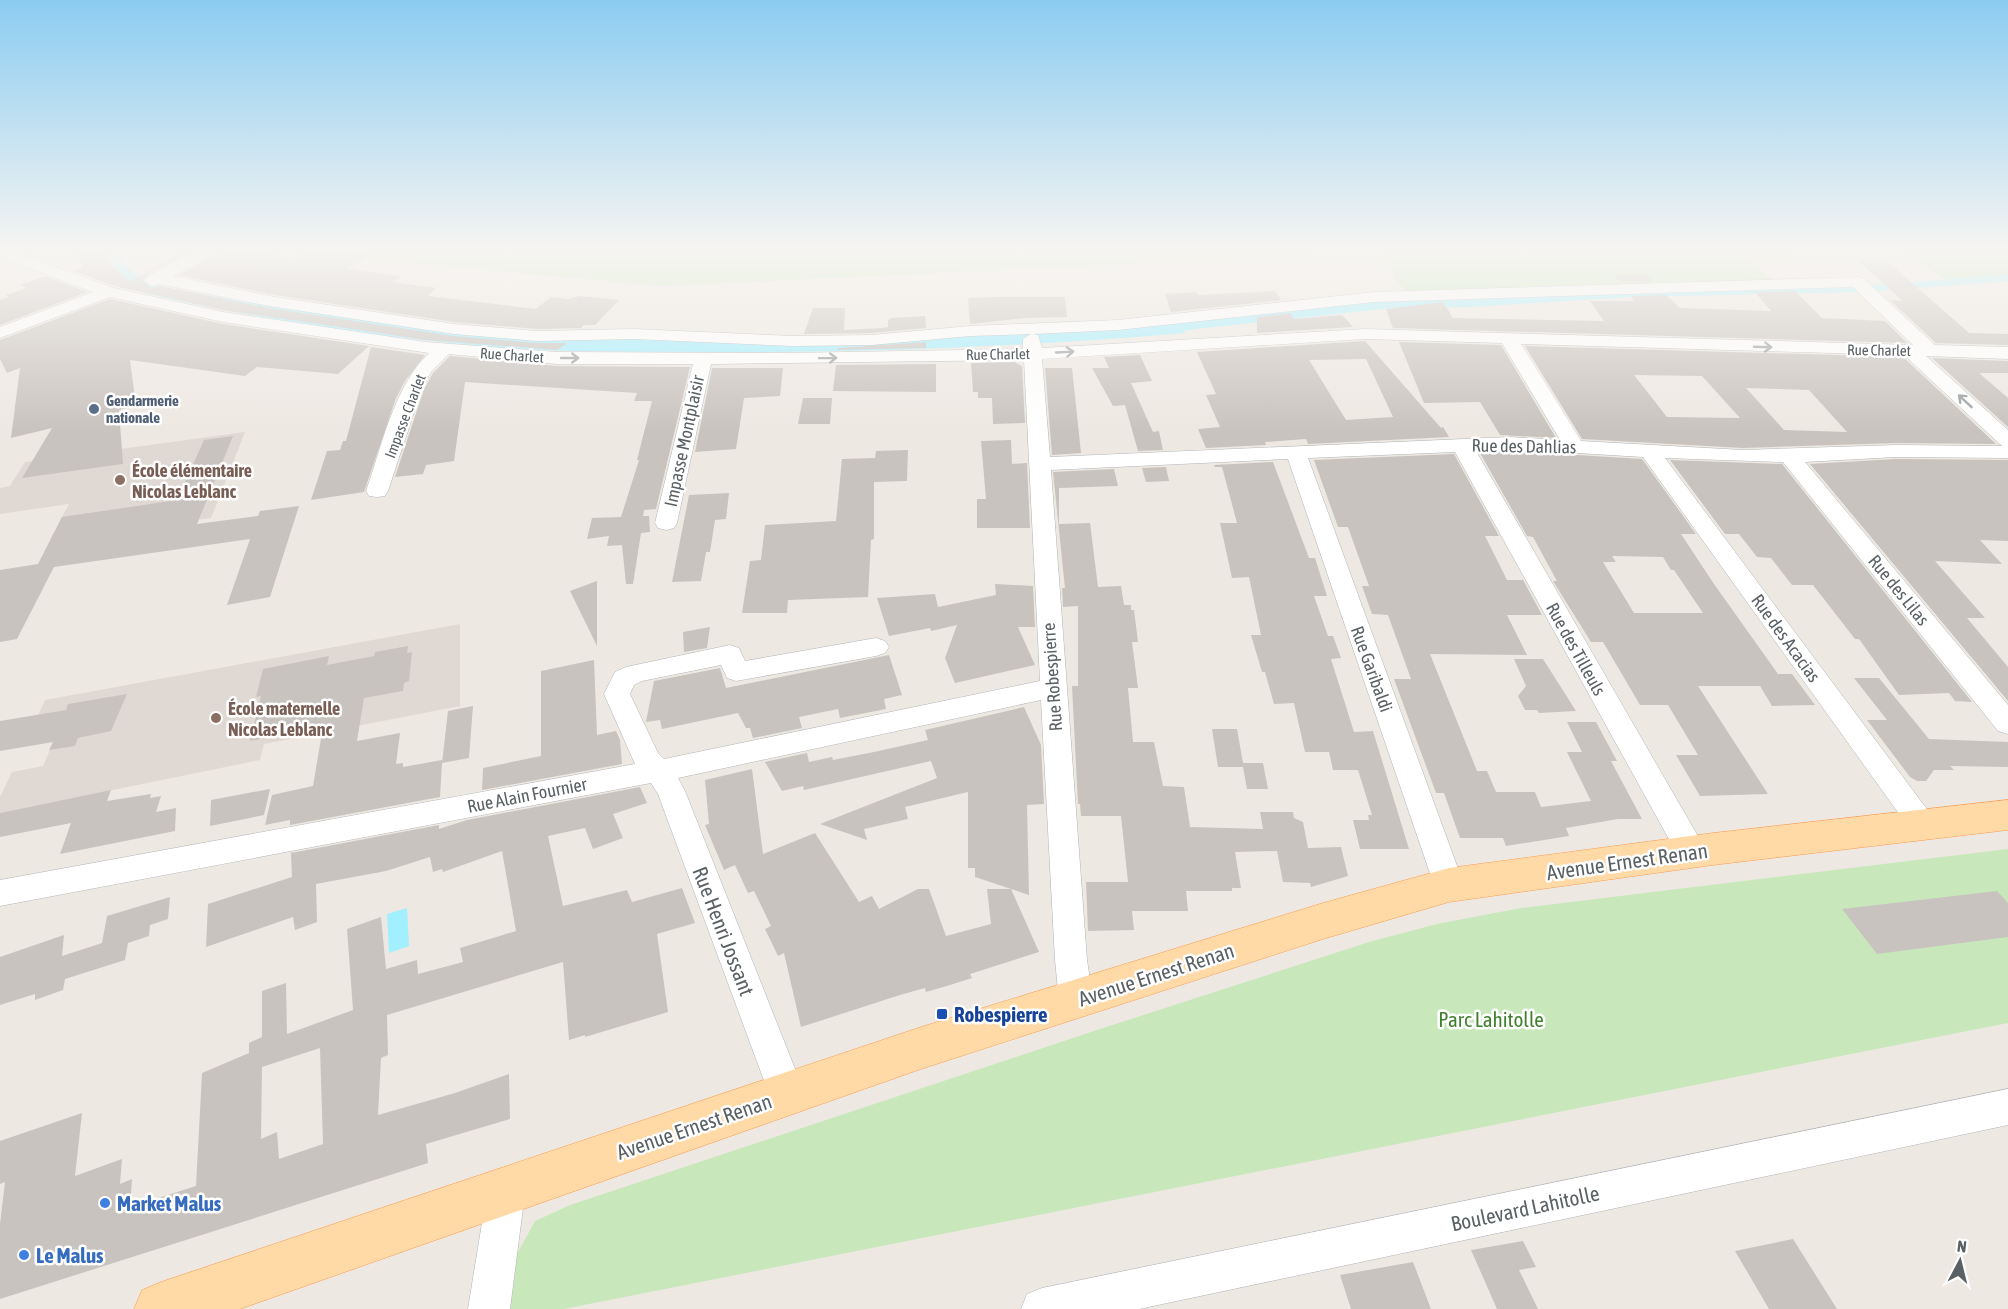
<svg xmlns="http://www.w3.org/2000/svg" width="2008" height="1309" viewBox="0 0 2008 1309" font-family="'Asap Condensed',sans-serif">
<rect width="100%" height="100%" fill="#eee8e2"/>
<path fill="#e0d9d3" d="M245,432l-34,86 -161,22 19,-36 -69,10v-26l10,-2 15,-24z
M460,624v82l-196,38 -4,16 -260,53v-16l12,-25 31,-6 15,-35 -25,-4 12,-27z"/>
<path fill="#c8e8bc" d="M329,249h1459l9,12 -46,1 36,29 -208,5 -50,6 -120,-2 -28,-48 -721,34 -341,-32z
M1861,249h147v29l-64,1 -41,-27z
M2008,849v174l-1444,286h-63l9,-42 25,-46 35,-16 524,-174 275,-89 68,-18 84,-16z"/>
<path fill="#a1efff" d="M108,249h15v14l21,17 14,6 87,16 204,31 351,11 575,-43 95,-1 89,-6 305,-8 144,-12v7l-145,11 -232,5 -159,10 -80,1 -197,21 -11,2 1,2c-155,13 -310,20 -465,19 -66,-1 -134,1 -199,-3 -125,-9 -252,-27 -373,-55l2,-1c-20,-8 -42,-21 -42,-44z
M407,908l2,38 -20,7 -2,-39z"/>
<path fill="#c9c3bf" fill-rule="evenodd" d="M89,249h17l2,13 22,20 58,-33h8l-47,23 -7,9 9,7 9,-2 109,22 185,28 83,7h30l-10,7 -131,-10 -203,-30 -108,-24 -41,-15 8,-3 -4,-17z
M221,249h35l36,11 20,-11h67l-31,20 53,7 -9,6 44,6 -8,8 108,13 15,-12 17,2 12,-3 39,4 -24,25h-11l-3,3 -44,1 -83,-7 -185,-28 -90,-19 39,-21z
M1856,259h29l84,74 39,1v11l-72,-2 -46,-43 13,1z
M1613,274h33l7,7 -33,1z
M45,276l42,16 -87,33v-25l9,-3 -3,-2 21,-7 -6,-3z
M1275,291l6,9 -110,12 -6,-18 31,-2 2,3z
M1795,291l27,27 63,3 22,22 -514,-15 -7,-19 57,-7 10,16 151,3 -14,-20h44l-3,-5 35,-1 14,13 91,3 -16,-19z
M1001,297h64l2,20 -41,1 -56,6 -2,-26z
M110,299l113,25 146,22 -31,28 -81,-7 -12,9 -115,-16 6,46 -17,4 4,54 -101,14 30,-50 -41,10 9,-70 -13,5 -7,-14v-19z
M813,308h32l-1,22 39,-2 5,-1v-7l3,-2 34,-2 1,12 -54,5 -68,1z
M1290,313l4,6 48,-4 11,12 -96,6v-16z
M1365,341l76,87 2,-1 6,10 -141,7 -2,-5 -41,3 1,3 -60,3 -8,-19 22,-2 -14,-32 10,-1 -19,-42zM1366,359l27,58 -47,3 -37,-60z
M926,342v6l-88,2v-2z
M1399,342l102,3 55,93 -56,-3 -20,-33 -56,1z
M1525,346l378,11 93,87 -100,-1 -153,5 -161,-9zM1634,375l68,1 38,42 -73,-1zM1746,388l63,2 38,42 -63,-2z
M371,347l54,8 -20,26 -9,17 -32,94 -53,8 16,-49 13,-1 3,-9h3z
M1140,355l12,26 -21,2 22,49 6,-1 4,19 -25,1 -13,-46 -12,1 -21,-38h17l-5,-11z
M450,356l107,10 133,1 -34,142 -12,1 -1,6h6l1,16 -9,1 -8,51h-7l-4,-39 -15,1 2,-10 -22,3 5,-21 29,-1 18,-57h-2l15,-59h-18l3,-8 -172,-11 -11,79 -28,4 -3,9 -28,3 29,-88 9,-16z
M1932,358l76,3v12h-29l29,25v29z
M1014,362l8,4 3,57 -32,1 -1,-26h-14v-6h-5l-2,-29z
M936,364v28l-103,-1 3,-26z
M712,368h71l-3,28 -36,2 -8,51 -41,3z
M1045,368h27l9,85 -29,2z
M803,398h29l-2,26h-32z
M233,436l-36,88 61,-8 2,-5 39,-5 -29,91 -43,8 23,-66 -196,28 -37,72 -17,3v-72l38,-6 24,-47 115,-17 27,-60z
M1011,440l1,24 15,-1 3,65h-53v-29h9l-5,-58z
M908,450l-1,31 -33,1v57l-3,1 -3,57 -80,3 -1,13h-45l8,-52 11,-1 4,-35 71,-4 6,-62 33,-1 1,-7z
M1510,451l132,8 54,75h-15l33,50 64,90h14l23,31 -43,1 -12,-20h-62l70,108 -68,2 -24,-41h22l-30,-50h-28l-37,-63h-12l-38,-61h4l-24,-44 -6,-1 -47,-83zM1612,556l51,1 8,13h3l29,43h-69l-31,-51h13z
M1454,454l45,82h-14l22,44h16l19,35h-35l20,40 -97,-1 47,117h10l9,21h39l6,15 50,-6 -24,-49h15l-15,-30h29l21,39h-6l31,58h-24l-52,9 3,8 -63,10 -3,-8h-43l-16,-45h-8l-42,-114h17l-23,-64 -16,-1 -10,-28h7l-21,-59h-10l-24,-67z
M1896,459l112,1v81l-28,-1 22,24 -67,-3 50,57h-18l41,49v34l-198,-237z
M1670,460l112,4 190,238 -17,-1 -6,-8 -50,2 -40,-56h-4l-42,-54h-21l-21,-27 -14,-1 -18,-23h-14z
M1273,462l36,96h6l12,38h-13l14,40h5l8,22 -10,1 23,73 19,-1 36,118h-49l-7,-29h16l-1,-5h4l-14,-45h-25l-4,-18h-24l-11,-49 -20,1 -9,-32h-3l-11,-37h10l-12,-58 -17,1 -12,-55h17l-15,-56h-7l-1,-2z
M1166,467l3,14 -23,1 -4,-14z
M1114,469l4,17 -59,2v36l31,-1 8,64 23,-1 3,19h7v5h3l4,32h-6l6,46h-10l5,54h21l9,44 21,1 6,40 73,2 -3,-17h33l1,6 9,4 5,26 33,-1 7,29 -37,11 -1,-4 -27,-1 -6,-31 -42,1 6,36h-9v3h-46l2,20h-56l2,19 -46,1 -2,-49h42l-7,-66h-40l-1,-12h-2l-6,-118h6v-80l-15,1 -1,-19h3l-12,-116z
M729,493l-3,26 -11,1 -5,32h-4l-5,29 -29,1 17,-87z
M597,581v65l-27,-55z
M995,584l38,2 2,41h-17l17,38 -80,18 -10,-25 12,-33 -26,6 -1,-3 -41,8 -12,-38 58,-4 3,13 58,-12z
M710,627l-3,21 -23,4 -1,-20z
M408,646l-1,7 5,-1 -3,29 -5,2 -1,8 -39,7 -7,43 43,-8 -4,31 7,-1v4l39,-7v3l6,-52 25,-5 -4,52 -27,5 -2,34 -150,28v-5l-25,5 7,-30 41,-9 10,-59 -73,14 11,-45 -5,1 7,-28 66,-13 -2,9 47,-9 1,-4z
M889,655l13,40 -18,4 2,10 -46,9 -2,-9 -39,8 3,11 -49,10 -3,-10h-4l-8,-15 -76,16 -2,-9 -14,2 8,-41 66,-13 6,20z
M1514,659h29l33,52 -37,2 -2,-3h-12l-7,-14 8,-10z
M594,660l3,75 19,-4 4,9 2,24 -140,26 1,-22 58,-12v-85z
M1854,678h25l50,61 79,3v25l-58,-1 4,4h-20l-8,11h-9l-7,-4 -43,-57h20z
M127,694l-16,37 -33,7 -3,8 -26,4 4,-8 -53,9v-30l66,-11 2,-6z
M1024,707l17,38 3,59 -17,1 2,90 -54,-18v-9h-7v-76l-63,15 3,12 -44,10 3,11 -47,-16 117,-46 -6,-17 -127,29 -1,-4 -21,5 -17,-29 42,-9 2,9 23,-5 1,3 41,-8 54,-12 -3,-10z
M1212,729h25l6,34h20l5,26h-21l-4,-22h-25z
M752,769l11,85 52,-21 44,69 13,-6 7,13 39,-20h11l17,47 45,-12 -4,-35h24l28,63 -69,22 2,4 -22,7 -24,7 -1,-4 -25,7 -99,32 -17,-74 -6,3 -13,-27 6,-3 -17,-35 -6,2 -13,-28 -11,5 -19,-45 4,-1 -4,-44z
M640,787l7,16 -34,11 10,24 -30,11 -8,-21 -37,8 15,70 64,-16 5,12 50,-14 13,35 -38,11 11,78 -83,25v-2l-16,5 -6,-78 -176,53 1,40 -7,3 -3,57 77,-22 54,-19 1,45 -84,25 2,19 -428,136v-75l5,-42 -5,2v-43l82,-28 -7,63 47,-17 -2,25 12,-5 -2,28 66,-21 6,-113 47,-20v-10l13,-6v-46l24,-8 1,51 66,-24 -6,-81 34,-12 5,52 31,-9 1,14 45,-12 -3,-14 56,-17 -14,-80 -59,21 -1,-3 -9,3 -3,-15 -44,14 -70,13 1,38 -22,8 -2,-13 -87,30 2,-43 84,-27 -1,-24 148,-28v4l28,-9zM320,1048l3,96 -44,15 -2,-27 -16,7 1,-72z
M270,789l-6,26 -54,11 1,-26z
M111,790l-4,11 44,-7 -1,4 11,-2 -5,16 20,-4 -1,23 -115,23 11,-31 -71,14v-24z
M1997,891l11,12v34l-131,17 -35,-45z
M170,897l-2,22 -18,6 -1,11 -21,7 -3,17 -60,19 -2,11 -28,10v-6l-35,11v-48l64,-22 -2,21 40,-13 5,-27z
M1793,1239l44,70h-68l-34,-58z
M1523,1241l13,26 -17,3 19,39h-41l-26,-59z
M1413,1262l18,47h-80l-11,-34z"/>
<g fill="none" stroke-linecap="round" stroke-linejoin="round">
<g stroke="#b0b5b8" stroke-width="1">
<path id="minor" d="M0,249h6l108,39 109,24 203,30 131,10 231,1 235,-4v-10l8,-5 -61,2 -98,9 -79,1 -159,-7 -97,2 -83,-7 -185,-28 -109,-22 -8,2 -8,-5 7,-7 49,-25h19l-2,3 -44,24 96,20 185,28 83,7 97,-2 159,7 79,-1 98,-9 148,-6 256,-28 483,-15 6,1 72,67 73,2v12l-82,-3 82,74v28l-112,-1 -91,5 203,243v29l-10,-3 -215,-269 -118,-4 267,358 5,8 -5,8 -10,4 -10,-4 -269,-375 -133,-8 -34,2 231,401 -4,9 -11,3 -11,-3 -226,-409 -147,6 156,427 -4,9 -11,4 -11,-4 -4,-9 -146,-426 -237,11 36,490 6,40 -5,11 -12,4 -12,-4 -5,-11 -4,-40 -14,-260 -363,78 7,13 120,303 -5,12 -13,6 -13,-6 -5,-12 -111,-300 -7,-11 -651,123v-26l635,-116 -31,-70 11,-22 11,-5 104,-22 9,3 6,13 131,-23 9,3 4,6 -4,6 -9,3 -140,25 -9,-3 -6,-13 -79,16 -8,4 -4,9 28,59 6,6 376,-78 -16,-321 -313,4 -34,159 -3,5 -8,2 -8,-2 -3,-5 38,-159h-136l-108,-10 -18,18 -9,16 -34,103 -3,5 -8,1 -8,-1 -3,-5c16,-45 28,-105 63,-138l-206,-31 -113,-25 -110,41v-11l93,-35 -93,-35zM1853,287l60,58 -548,-16 -323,19 -4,-13 -5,-1 85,-4 256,-28zM1365,339l137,4 58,97 -50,-3 -460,20 -8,-98zM1521,344l383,11 98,91 -106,-1 -153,5 -162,-9z
M2008,1089v36l-869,184h-118l6,-15 15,-6z
M506,1173l14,5 5,14 -15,117h-42l19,-117 5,-14z"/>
</g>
<g stroke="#fa9c4f" stroke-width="1">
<path id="primary" d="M2008,800v30l-295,35 -264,37 -126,37 -402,130 -681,240h-106l8,-19 19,-8 760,-255 402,-124 126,-35 264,-35z"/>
</g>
<use href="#minor" fill="#fff" fill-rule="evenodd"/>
<use href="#primary" fill="#ffd9a6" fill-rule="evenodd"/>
</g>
<defs><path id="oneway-shaft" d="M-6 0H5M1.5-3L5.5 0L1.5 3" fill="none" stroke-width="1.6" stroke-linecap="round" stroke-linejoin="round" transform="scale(1.5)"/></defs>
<g stroke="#9ca0a2">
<use href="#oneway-shaft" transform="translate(1763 347) rotate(2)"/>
<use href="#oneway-shaft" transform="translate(1065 352) rotate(-3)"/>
<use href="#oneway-shaft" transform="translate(570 358)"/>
<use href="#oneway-shaft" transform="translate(828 358) rotate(-1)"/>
<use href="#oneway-shaft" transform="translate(1965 401) rotate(-137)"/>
</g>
<linearGradient id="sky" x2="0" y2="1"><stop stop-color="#8bccf1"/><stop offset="0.58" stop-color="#f7f5f2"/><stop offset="1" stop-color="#f7f5f2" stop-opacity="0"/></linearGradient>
<rect width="2008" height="432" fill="url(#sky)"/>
<circle fill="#5c6f8a" stroke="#fff" stroke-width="2" cx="94" cy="409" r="6"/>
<g fill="#8d6e63" stroke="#fff" stroke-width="2">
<circle cx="120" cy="480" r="6"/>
<circle cx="216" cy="718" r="6"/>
</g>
<rect fill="#1a4fb4" stroke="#fff" stroke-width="2" x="936" y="1008" width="12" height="12" rx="3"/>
<g fill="#3f7fe0" stroke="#fff" stroke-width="2">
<circle cx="105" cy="1203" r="6"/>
<circle cx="24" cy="1255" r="6"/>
</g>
<g text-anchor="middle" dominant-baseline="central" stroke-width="5" stroke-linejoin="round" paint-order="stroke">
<g font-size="15" fill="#5a6164" stroke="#fff">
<text transform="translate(1879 350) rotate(1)">Rue Charlet</text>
<text transform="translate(998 354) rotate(-1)">Rue Charlet</text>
<text transform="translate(512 355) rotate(4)">Rue Charlet</text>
<text transform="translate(405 416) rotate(-69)">Impasse Charlet</text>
</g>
<g font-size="15" font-weight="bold" fill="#4e5e75" stroke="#fff" text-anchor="start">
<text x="106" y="400">Gendarmerie<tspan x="106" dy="17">nationale</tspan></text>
</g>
<g font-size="18" fill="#5a6164" stroke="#fff">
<text transform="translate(684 441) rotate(-78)">Impasse Montplaisir</text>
<text transform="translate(1524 446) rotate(1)">Rue des Dahlias</text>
<text transform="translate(1899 590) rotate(51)">Rue des Lilas</text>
<text transform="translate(1786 638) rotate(54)">Rue des Acacias</text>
<text transform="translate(1576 649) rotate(61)">Rue des Tilleuls</text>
<text transform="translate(1372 669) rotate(70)">Rue Garibaldi</text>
<text transform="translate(1052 677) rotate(-94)">Rue Robespierre</text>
<text transform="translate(527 795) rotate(-11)">Rue Alain Fournier</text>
</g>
<g font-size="18" font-weight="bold" fill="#785e54" stroke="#fff" text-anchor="start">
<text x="132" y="470">École élémentaire<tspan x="132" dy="21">Nicolas Leblanc</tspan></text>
<text x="228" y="708">École maternelle<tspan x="228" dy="21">Nicolas Leblanc</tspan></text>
</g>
<g font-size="21" fill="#5a6164" stroke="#fff">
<text transform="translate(1627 861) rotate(-8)">Avenue Ernest Renan</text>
<text transform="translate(724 931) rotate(69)">Rue Henri Jossant</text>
<text transform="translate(1156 974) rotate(-18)">Avenue Ernest Renan</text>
<text transform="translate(694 1126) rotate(-19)">Avenue Ernest Renan</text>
<text transform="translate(1525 1208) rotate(-12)">Boulevard Lahitolle</text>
</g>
<g font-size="21" font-weight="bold" fill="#164399" stroke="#fff" text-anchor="start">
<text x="954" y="1014">Robespierre</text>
</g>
<g font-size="21" fill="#40812e" stroke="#fff">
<text x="1491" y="1019">Parc Lahitolle</text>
</g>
<g font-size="21" font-weight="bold" fill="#366cbe" stroke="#fff" text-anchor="start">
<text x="117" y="1203">Market Malus</text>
<text x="36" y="1255">Le Malus</text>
</g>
</g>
<g transform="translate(1960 1261) rotate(7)" stroke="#ffffff" stroke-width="4.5" paint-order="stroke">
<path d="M0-4.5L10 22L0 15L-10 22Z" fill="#5a6164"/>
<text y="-9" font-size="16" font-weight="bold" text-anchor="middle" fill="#5a6164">N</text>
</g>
</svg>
